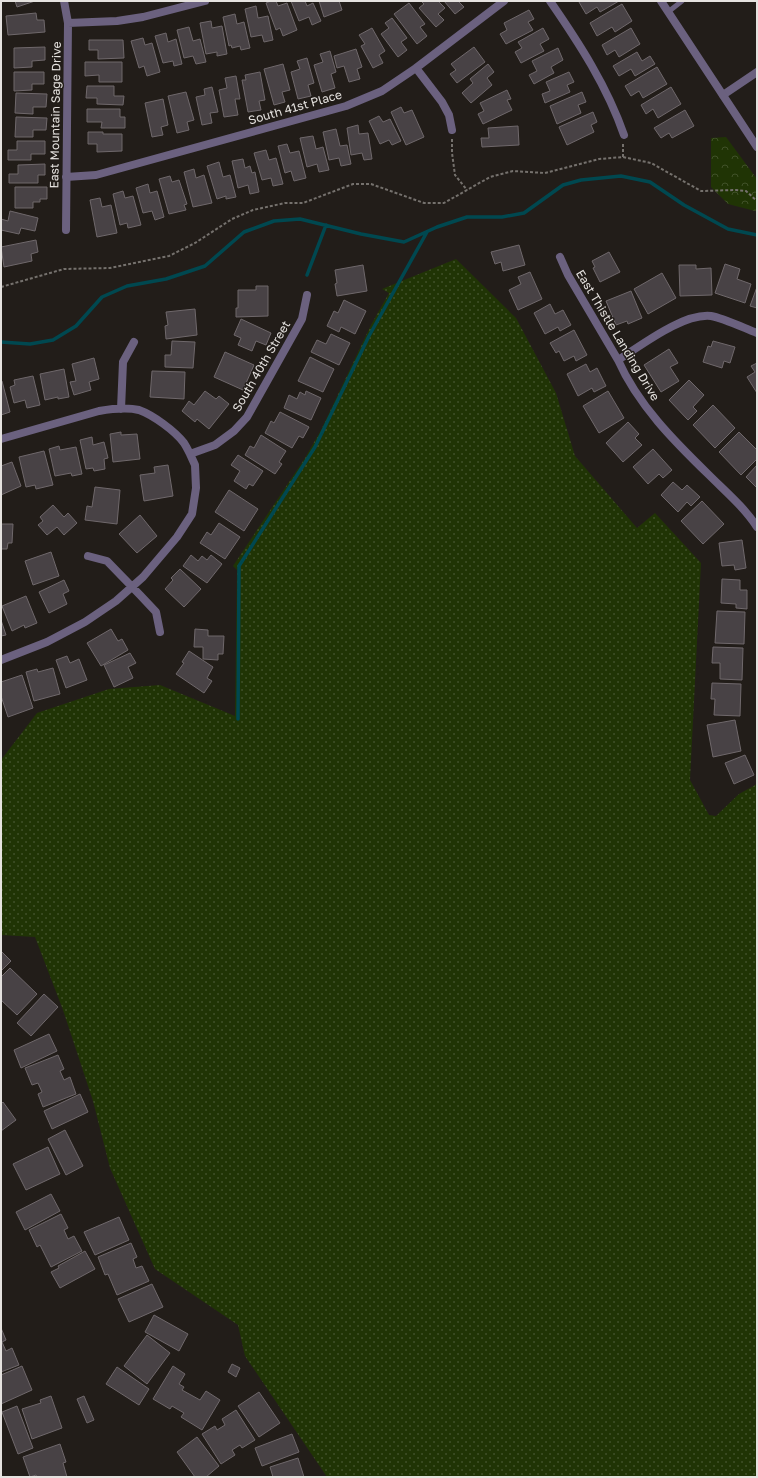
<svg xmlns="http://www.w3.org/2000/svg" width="758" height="1478" viewBox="0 0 758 1478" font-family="'Golos Text',sans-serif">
<defs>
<pattern id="grass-dots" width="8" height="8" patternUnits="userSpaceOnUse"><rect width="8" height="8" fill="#203405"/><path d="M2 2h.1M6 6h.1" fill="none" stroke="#405129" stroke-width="1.8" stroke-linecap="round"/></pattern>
<pattern id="park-crowns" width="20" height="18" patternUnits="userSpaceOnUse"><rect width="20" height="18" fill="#203405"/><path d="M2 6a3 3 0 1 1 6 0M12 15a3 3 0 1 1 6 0" fill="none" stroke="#405129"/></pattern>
</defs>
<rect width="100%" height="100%" fill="#221d19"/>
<path fill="url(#grass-dots)" d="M456,259l60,59 40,75 19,63 62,72 18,-15 46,50 -11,217 19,35 7,1 23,-22 18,-10v693h-430l-82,-121 -7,-31 -83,-56 -45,-101 -17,-67 -30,-91 -28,-73 -34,-2v-175l36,-47 72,-24 51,-4 75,31 2,-146 -4,-4 72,-108 16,-28 50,-105 18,-32 -7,-4z"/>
<path fill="url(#park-crowns)" d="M726,137l31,42v31l-2,1 -27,-7 -17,-17v-49z"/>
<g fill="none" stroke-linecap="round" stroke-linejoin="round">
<path stroke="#004850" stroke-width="3.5" d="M307,275l19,-50
M1,342l29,2 23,-4 23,-14 26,-29 25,-11 39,-7 39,-13 39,-34 30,-11 26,-2 61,15 43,8 33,-15 30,-10h35l22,-4 39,-28 18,-5 40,-4 29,6 34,23 44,24 29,6
M238,719l1,-153 76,-119 54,-111 58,-104"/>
</g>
<path fill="#484245" stroke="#6f686b" d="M15,1h20l-18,6z
M271,1h5l2,5 9,-3 10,27 -14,6 -3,-8 -4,2 -10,-27z
M291,1h14l2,5 6,-3 8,18 -9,4 -3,-8 -10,4z
M319,1h20l3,9 -18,7z
M421,1h17l7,7 -7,6 6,6 -8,7 -17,-19 5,-4z
M444,1h17l-2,1 5,5 -9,7z
M581,1h38l-19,11 -3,-5 -11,7 -7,-12z
M409,3l16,21 -5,3 7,9 -10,8 -23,-30z
M622,4l10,17 -17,11 -3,-5 -15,9 -7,-13z
M256,6l2,12 10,-2 5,24 -9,2 -2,-7 -11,2 -6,-28z
M529,10l5,9 -6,3 5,8 -27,14 -6,-10 7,-4 -3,-7z
M36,13l1,7h7l1,12 -37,3 -2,-19z
M235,14l2,10 7,-2 6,26 -9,2 -1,-4 -8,2 -1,-3 -2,1 -6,-29z
M392,18l15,20 -6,4 6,8 -9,7 -17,-23 8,-6 -4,-5z
M211,21l1,7 10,-2 5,28 -10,2v-4l-11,2 -6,-31z
M189,27l4,14 7,-2 6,23 -10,2 -3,-8 -9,2 -7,-28z
M372,28l13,23 -6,4 4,8 -10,5 -12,-22 4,-2 -6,-9z
M543,28l6,11 -9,5 4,7 -23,12 -6,-11 7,-4 -4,-6z
M631,28l9,16 -21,13 -4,-7 -8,5 -5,-10z
M166,33l2,9 8,-3 6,25 -8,2 -1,-5 -10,2 -8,-27z
M143,38l2,7 7,-2 8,29 -13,4 -3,-10 -5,2 -8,-27z
M89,40h34l1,18 -26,1v-9h-9z
M45,47v13l-13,1v6l-18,1v-20z
M474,47l11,15 -28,21 -7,-9 6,-4 -5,-6z
M558,48l5,12 -12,7 3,6 -20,11 -5,-9 8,-4 -5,-10z
M356,49l6,18 -5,2 3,10 -11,3 -5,-16 -7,2 -3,-12z
M330,51l6,21 -5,2 4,14 -13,4 -8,-27 9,-3 -3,-8z
M637,52l5,9 8,-5 5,8 -20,12 -4,-7 -12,7 -6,-10z
M307,58l7,25 -6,2 3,11 -13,3 -7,-27 9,-3 -3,-8z
M85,62h37v20h-23v-7l-14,1z
M283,64l7,26 -8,2 3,10 -11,3 -10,-36z
M488,64l6,8 -7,6 5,7 -21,18 -9,-10 11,-10 -3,-4z
M657,67l10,17 -24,14 -4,-7 -8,5 -6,-10z
M14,72h30v12h-12v6l-18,1z
M260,72l5,28 -6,1 2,9 -13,2 -6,-32h4l-1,-5z
M569,72l5,10 -7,3 3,7 -25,11 -3,-9 8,-3 -4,-9z
M236,76l4,23h-5l3,16 -14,2 -5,-27 8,-2 -2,-10z
M87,86h27v10h10l-1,9 -26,-1v-6h-11z
M212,87l6,25 -8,1 2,10 -10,2 -6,-28 9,-2 -1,-6z
M671,87l10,17 -23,14 -5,-9 -7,5 -5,-9z
M507,90l4,9 -4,1 5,10 -29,14 -5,-10 6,-3 -4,-8z
M186,92l8,28 -7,2 2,8 -12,3 -9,-37z
M582,92l4,10 -8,3 3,8 -24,11 -7,-18z
M16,93l31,1 -1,13h-13v7l-18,-1z
M163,99l5,26 -7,2 2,8 -11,2 -7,-34z
M401,107l3,6 8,-3 12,27 -18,8 -15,-33z
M87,109h33v8h5v11h-24l1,-6h-15z
M685,110l9,16 -22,12 -3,-5 -8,5 -7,-10z
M593,112l4,10 -6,3 3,7 -27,13 -8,-18z
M379,116l4,6 7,-3 11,22 -9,4 -3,-5 -9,4 -11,-23z
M16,117l31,1 -1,12h-13v7h-18z
M358,125l1,9 9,-1 4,26 -8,1 -2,-7 -11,2 -4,-27z
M518,126l1,19 -37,2 -1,-9h8l-1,-10z
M336,129l4,17 7,-1 4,19 -10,2 -2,-8 -10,2 -6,-28z
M88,132h15v2h19v17l-25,1v-8h-9z
M313,136l3,13 7,-2 6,23 -10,2 -2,-8 -10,3 -7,-29z
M17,141h28v13h-14v6h-23v-10h9z
M287,144l3,9 9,-2 7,27 -12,3 -3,-10 -6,2 -7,-27z
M266,150l3,10 7,-2 7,26 -10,2 -2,-8 -9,2 -8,-27z
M243,159l2,9 5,-2 2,7 3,-1 4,20 -9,2 -2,-9 -10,3 -6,-27z
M219,162l4,15 7,-2 6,22 -10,2v-3l-9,3 -10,-33z
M45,164v11h-7v8h-29v-9h9v-9z
M194,169l2,9 8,-3 8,28 -19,4 -9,-35z
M170,176l2,6 7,-2 8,24 -3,1 2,5 -17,4 -10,-35z
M148,184l2,9 7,-2 7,26 -9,3 -3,-9 -9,2 -7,-25z
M15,187h32v12h-7v3h-7v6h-18z
M123,191l2,7 8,-2 8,29 -13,3 -1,-5 -7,2 -7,-31z
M100,198l2,9 9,-2 6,28 -20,4 -7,-37z
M10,211l28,7 -3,13 -14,-3 -2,6 -18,-4v-11l7,2z
M36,240l2,12 -7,2 1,7 -28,6 -3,-20z
M519,245l6,20 -22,6 -2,-9 -6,2 -4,-12z
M609,252l11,20 -20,10 -7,-14 2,-1 -3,-6z
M725,264l15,5 -3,10 14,5 -6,19 -30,-10z
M363,265l4,26 -30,5 -2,-12 2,-1 -2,-13z
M679,265h17v4l15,-1 1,27 -32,1z
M530,272l12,27 -24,11 -9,-20 12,-6 -3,-7z
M662,273l14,25 -28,16 -14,-25z
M256,286h12v30l-32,1v-9h2v-18h18z
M757,287v21l-7,-2z
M631,291l11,27 -14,6 -1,-3 -11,4 -10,-24z
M344,300l22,11 -11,23 -14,-7 -2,5 -12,-6 7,-15 4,2z
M550,304l5,10 8,-4 8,15 -11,6 -2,-4 -13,7 -11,-21z
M195,309l2,26 -31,4 -1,-13 3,-1 -2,-13z
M241,319l30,14 -5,12 -10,-4 -4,10 -14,-6 3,-7 -7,-3z
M574,330l13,25 -11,6 -2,-5 -10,5 -5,-10 -3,2 -6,-10z
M331,334l19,9 -11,22 -28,-13 6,-12 9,4z
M172,341l23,1 -2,26 -28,-1v-12h6z
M713,341l22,6 -5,16 -6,-2 -2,7 -19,-6 5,-16 3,1z
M669,349l9,14 -8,4 9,14 -18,11 -17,-27z
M225,352l29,13 -11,25 -29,-13z
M310,357l24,12 -11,23 -25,-11z
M94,358l5,21 -10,3 2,8 -17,5 -4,-13 6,-1 -4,-17z
M757,363v30l-10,-16 8,-5 -4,-6z
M586,364l4,8 7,-4 9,18 -12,6 -2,-4 -14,8 -11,-22z
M64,369l5,28 -11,2v-2l-13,3 -5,-26z
M152,371l33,1 -1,27 -34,-2z
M33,376l7,29 -13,3 -2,-8 -11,3 -4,-16 5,-2 -1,-5z
M689,380l15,15 -11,12 4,4 -9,9 -19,-20z
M1,381h1l8,31 -9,3z
M205,391l11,8 3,-3 10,8 -20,25 -12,-10 -2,3 -13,-11 7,-10 5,4z
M306,391l15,7 -10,22 -27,-12 5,-13 8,4 3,-7 5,3z
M608,391l16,27 -25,15 -16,-27z
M713,405l22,23 -20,20 -22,-23z
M280,412l29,15 -6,11 -4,-2 -7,12 -27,-15 6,-12 3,2z
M628,422l11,12 -4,4 7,7 -19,17 -17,-19z
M121,432v3l16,-1 3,25 -27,3 -3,-28z
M739,432l18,18v9l-16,16 -22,-23z
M261,435l25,16 -7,11 3,2 -7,10 -30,-19 5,-9 4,2z
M92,437l1,8 11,-3 4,16 -4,1 1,10 -11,2 -1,-3 -7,1 -6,-29z
M59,446l1,4 16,-3 6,27 -10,2 -1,-3 -16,3 -6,-27z
M653,449l19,21 -9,8 -4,-4 -11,10 -15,-17z
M44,451l9,34 -17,4 -1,-4 -9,2 -7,-30z
M238,455l25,16 -10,15 -4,-2 -3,5 -12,-8 6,-10 -9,-6z
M12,462l9,24 -20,9v-29z
M168,465l5,31 -29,5 -4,-26 15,-2 -1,-6z
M757,465v23l-11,-11z
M673,482l9,8 5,-5 13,12 -9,9 -4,-4 -9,10 -17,-17z
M95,487l25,3 -3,34 -32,-4 2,-14 5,1z
M229,490l29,19 -14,22 -29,-19z
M702,501l22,23 -21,20 -22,-23z
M53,505l11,12 4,-4 9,10 -13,12 -7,-8 -10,8 -9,-10 5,-4 -3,-4z
M140,515l17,21 -20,17 -18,-19z
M219,523l21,14 -15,22 -25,-16 7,-11 4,3z
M1,524h12l-1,19h-4l-1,6h-6z
M742,540l4,28 -11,2 -1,-5 -12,1 -3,-23z
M51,552l8,24 -26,9 -8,-24z
M191,555l7,6 4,-5 5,4 4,-5 11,9 -15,19 -24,-17z
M180,569l21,20 -17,18 -19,-18 8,-9 -2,-2z
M722,579l18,1v10h7v19l-11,-1v-4l-15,-1z
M64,580l5,11 -6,3 4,10 -18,9 -10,-21z
M26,596l11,27 -12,5 -1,-3 -12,6 -10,-25z
M717,611l28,1 -1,32 -29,-1z
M1,620l5,15 -5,1z
M111,629l7,12 4,-2 6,11 -27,16 -14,-23z
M195,629l13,1v6h16l-1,18h-5v6l-15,-1v-12h-9z
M713,647l30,1 -1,32 -22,-1v-16h-8z
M189,651l24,16 -6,11 5,3 -8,12 -28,-19 8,-11 -2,-1z
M130,653l6,10 -8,4 5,11 -19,9 -10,-22z
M67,656l3,7 9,-4 8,21 -21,8 -10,-28z
M53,668l7,26 -26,7 -8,-29 11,-3 1,3z
M22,675l11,33 -25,9 -7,-21v-14z
M712,683l29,1 -1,32 -26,-1 1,-16h-4z
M735,720l6,31 -28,6 -6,-32z
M745,755l9,20 -20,9 -9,-21z
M1,951l10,10 -10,10z
M10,968l27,26 -20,21 -16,-15v-23z
M44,994l14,13 -27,29 -14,-13z
M49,1034l8,17 -36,17 -7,-18z
M58,1055l6,14 -4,2 4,9 6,-3 6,17 -33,13 -5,-13 4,-2 -4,-9 -6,2 -7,-17z
M80,1094l8,18 -36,17 -8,-18z
M3,1102l13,18 -15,11v-27z
M65,1130l18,36 -17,9 -18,-36z
M48,1147l12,27 -34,16 -13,-26z
M51,1194l9,17 -35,19 -9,-18z
M61,1214l7,14 -4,2 4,9 6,-3 8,15 -31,16 -11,-22 -3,2 -8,-17z
M119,1217l10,23 -34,15 -11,-23z
M131,1243l6,14 -4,2 3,9 6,-2 7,15 -32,14 -9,-21 -3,1 -7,-18z
M85,1251l10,18 -35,19 -9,-16 8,-4 -1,-2z
M152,1284l11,23 -34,15 -11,-23z
M154,1315l34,19 -9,17 -34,-19z
M1,1328l5,12 -4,2 4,9 6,-3 7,17 -18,7z
M147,1335l23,18 -23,31 -23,-18z
M232,1364l8,4 -4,9 -8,-5z
M22,1366l10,24 -31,14v-29z
M173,1366l12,8 -6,10 5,3 -2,3 18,10 6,-9 14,9 -18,30 -21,-13 3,-4 -12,-7 -2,3 -17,-10z
M117,1367l32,22 -10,16 -33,-21z
M259,1392l21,31 -21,14 -21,-31z
M51,1396l11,32 -30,11 -10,-30 19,-6 -1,-3z
M84,1396l10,24 -7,3 -10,-24z
M17,1406l16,42 -15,6 -16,-42z
M236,1410l19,30 -13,8 -2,-3 -8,5 3,5 -14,9 -19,-30 13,-8 2,4 8,-5 -3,-6z
M292,1434l7,18 -37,14 -7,-18z
M197,1437l22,29 -13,11h-11l-18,-25z
M60,1444l6,18 -3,1 4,14h-30l-1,-2 -6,2 -7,-20z
M298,1458l6,19h-31l-3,-10z"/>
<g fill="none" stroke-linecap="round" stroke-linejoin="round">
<path stroke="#75716d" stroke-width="2" stroke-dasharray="3 2" stroke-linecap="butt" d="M452,139v14l3,22 12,15
M623,157v-13
M1,287l63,-18 46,-1 59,-12 26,-13 37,-24 21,-9 32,-7h18l50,-19h18l53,19h20l46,-26 23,-6 32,2 54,-14 24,-2 28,6 50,28 35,-1 10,1 11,10"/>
<path stroke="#6b617f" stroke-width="5" d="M668,12l14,-11"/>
<path stroke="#6b617f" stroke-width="8" d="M64,1l4,22 -2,207
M550,1c29,42 57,85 74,134
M68,23l49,-2 26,-4 62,-16
M416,68l26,34 7,13 3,15
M723,95l34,-23
M66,177l30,-2 250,-69 36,-15 34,-23 88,-67
M560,257l8,18 50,85c20,45 56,81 91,115 17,17 35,32 48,52
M618,360c24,-15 65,-47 93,-44 12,2 33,12 46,17
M121,409l2,-47 11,-20
M1,439l98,-28c12,-2 27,-4 40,-1 14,5 36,21 45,33 2,3 4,7 6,11
M88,556l19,5 33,34 16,17 4,20
M1,660l46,-18 38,-20 31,-21 27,-24 34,-40 15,-23 4,-26 -1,-23 -5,-11 25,-9 19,-14 13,-14 55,-98 5,-24"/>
<path stroke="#6b617f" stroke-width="8" d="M661,1l96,146"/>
</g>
<g text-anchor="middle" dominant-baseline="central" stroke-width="3" stroke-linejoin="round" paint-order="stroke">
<g font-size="12" fill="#e5e2df" stroke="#221d19">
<text transform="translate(295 107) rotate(-16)">South 41st Place</text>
<text transform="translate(55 115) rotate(-89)">East Mountain Sage Drive</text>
<text transform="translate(618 335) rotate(59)">East Thistle Landing Drive</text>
<text transform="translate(261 366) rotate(-60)">South 40th Street</text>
</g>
</g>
<rect width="758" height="1478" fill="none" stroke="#e5e2df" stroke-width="4"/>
</svg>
